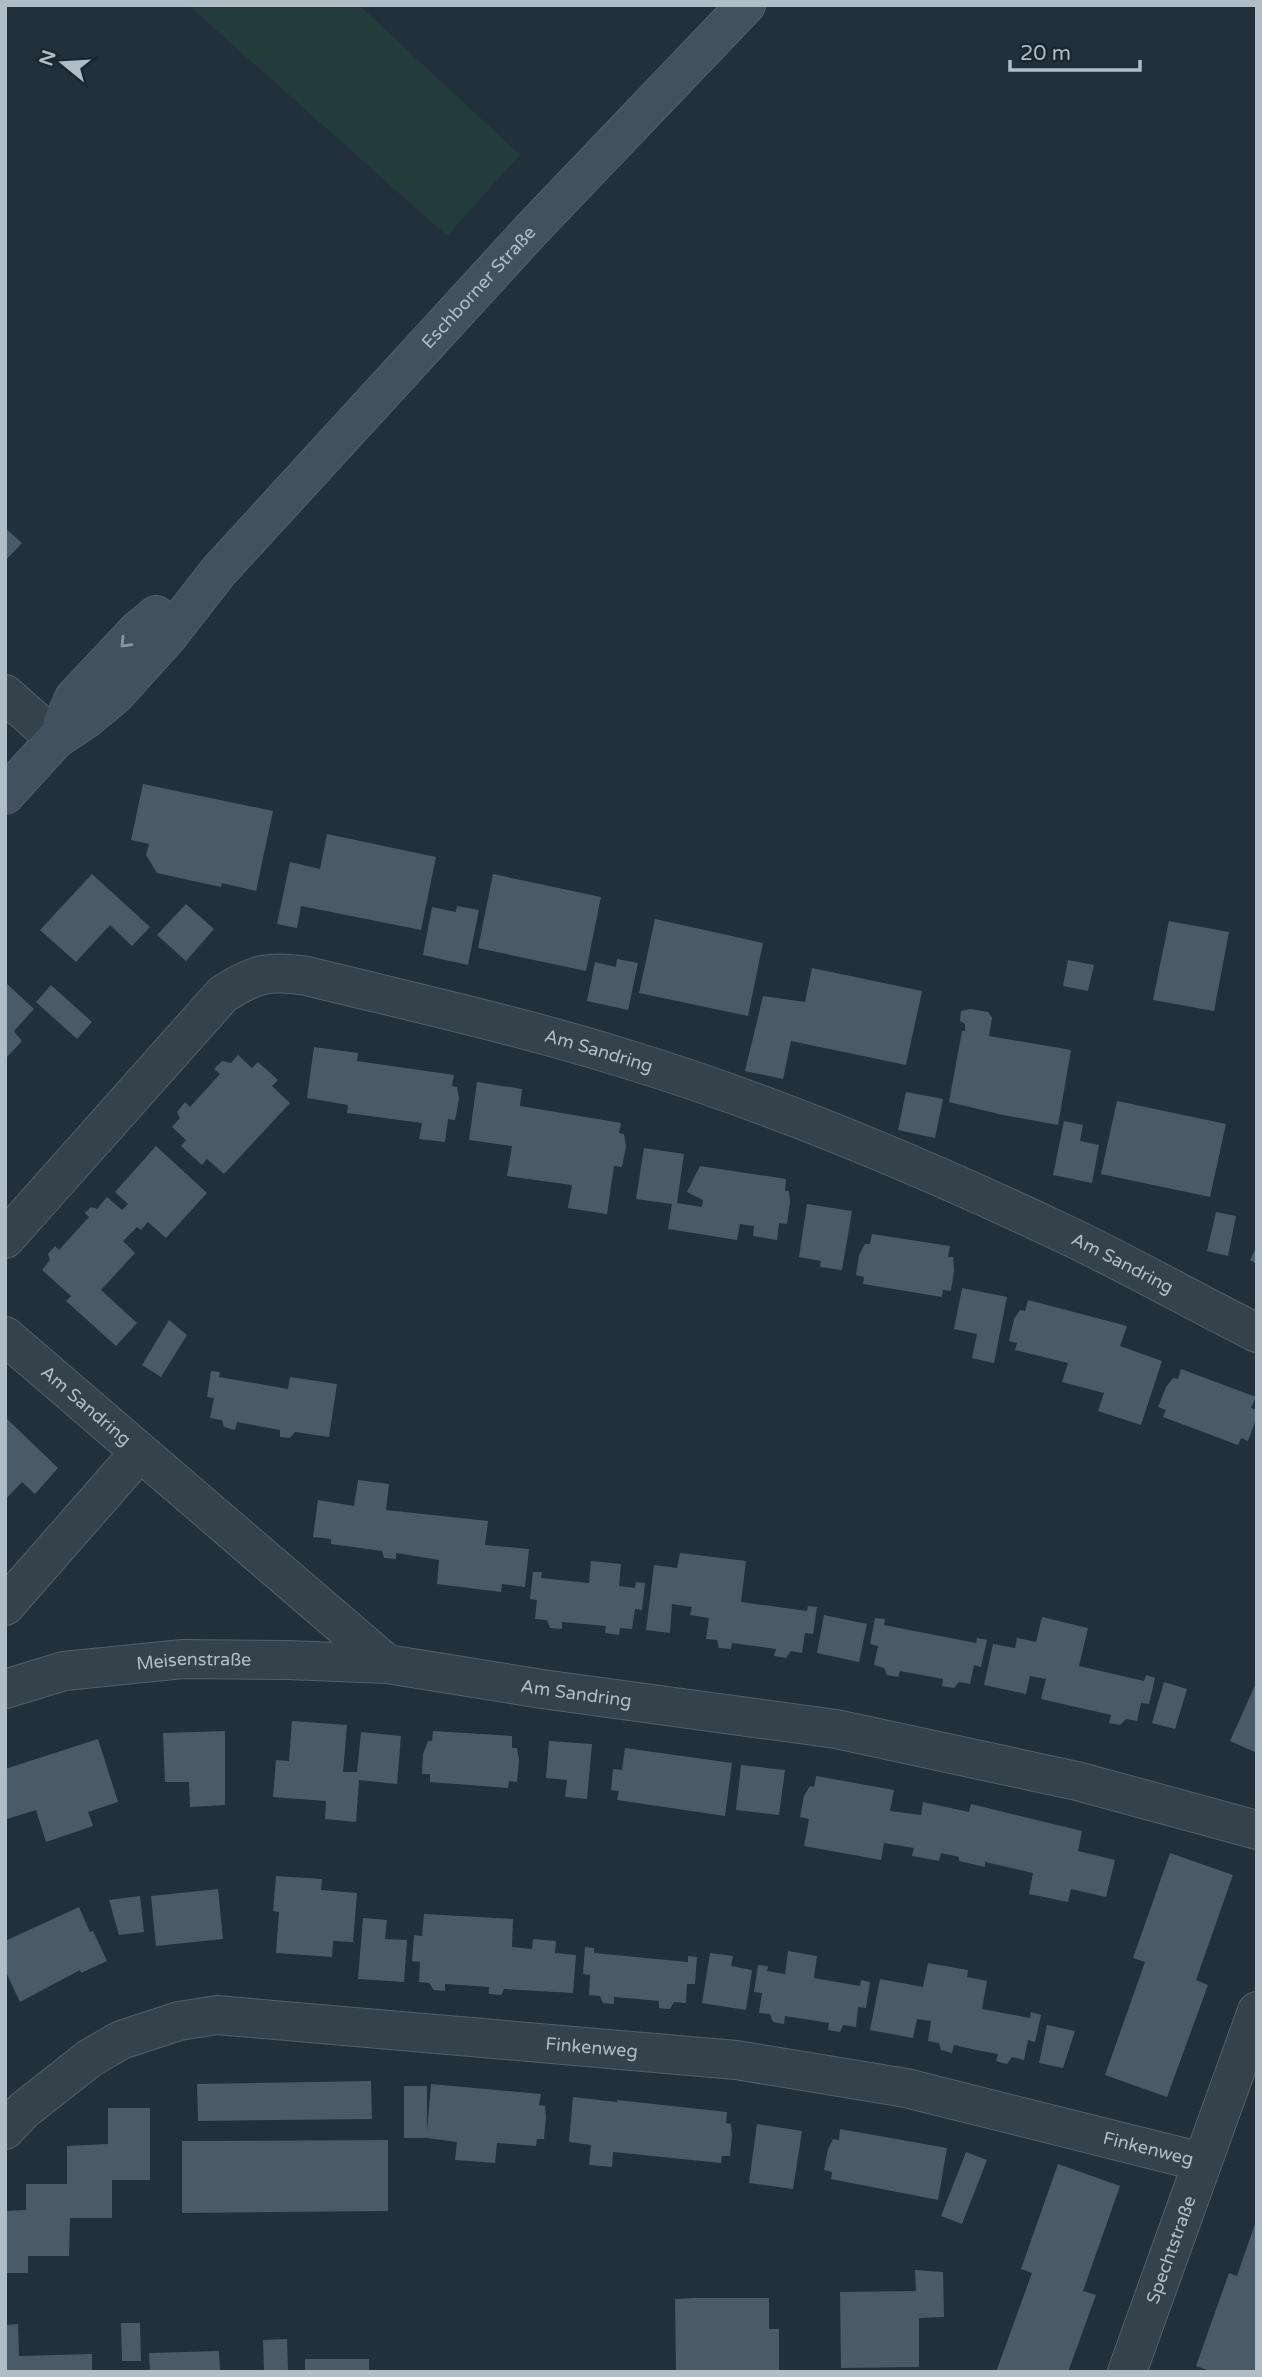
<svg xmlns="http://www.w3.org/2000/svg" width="1262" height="2377" viewBox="0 0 1262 2377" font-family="'Varela Round',sans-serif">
<rect width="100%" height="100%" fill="#21303b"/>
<path fill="#233c3b" d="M188,5h171l161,150 -73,81z"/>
<path fill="#4a5b67" d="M5,528l17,15 -17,18z
M143,784l130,27 -17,80 -34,-8 -1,4 -64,-14 -11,-18 3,-11 -18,-4z
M327,834l109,23 -15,73 -120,-24 -4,22 -20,-4 13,-62 30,7z
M92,874l58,53 -18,19 -22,-21 -34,37 -36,-32z
M493,874l108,23 -15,74 -108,-23z
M186,904l28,25 -28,32 -29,-26z
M457,906l22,4 -11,55 -45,-10 9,-48 24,5z
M655,919l108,24 -15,73 -109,-23z
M1169,921l60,11 -15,79 -61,-11z
M617,959l21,4 -10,47 -41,-9 8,-39 21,5z
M1068,960l26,5 -6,26 -25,-5z
M812,968l110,23 -16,74 -115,-24 -8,38 -38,-8 18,-75 42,6z
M5,982l29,27 -20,22 8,10 -17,18z
M51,985l41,37 -15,17 -41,-37z
M970,1009l18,3 4,6 -3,18 82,14 -13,75 -55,-10 -54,-13 13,-71h3v-7l-5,-3 1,-10z
M314,1047l44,6 -1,8 97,14 -2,11 5,1 2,12 -4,21 -7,-1 -3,23 -26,-3 3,-16 -75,-10 1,-8 -41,-7z
M238,1055l14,13 6,-6 20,18 -6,6 18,17 -66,71 -17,-15 -5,6 -21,-19 5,-6 -14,-13 8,-9 -3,-6 8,-10 5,5 30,-33 -6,-5 8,-8 9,2z
M477,1082l45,7 -2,17 101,17 -2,10 5,1 2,13 -4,20 -8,-1 -7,48 -39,-6 4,-23 -65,-9 5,-30 -43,-6z
M906,1092l37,7 -8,39 -37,-8z
M1117,1101l109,23 -16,73 -109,-23z
M1064,1121l19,4 -3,16 19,4 -7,38 -39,-8z
M156,1146l51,47 -41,45 -18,-16 -7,8 -4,-3 -14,14 12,12 -34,37 36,33 -21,23 -50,-45 5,-5 -29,-26 8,-10 -2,-6 7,-8 4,4 30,-33 -4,-4 6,-6 6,2 10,-12 15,13 6,-6 -13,-12z
M644,1148l40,6 -7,49 25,4 1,-7 -16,-8 13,-26 86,13 -1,12h4l1,12 -3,21 -8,-1 -2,17 -24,-4 1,-10 -14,-2 -3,16 -69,-11 4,-25 -36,-5z
M807,1204l45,7 -10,59 -22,-3 1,-6 -22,-4z
M1216,1212l20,4 -8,40 -21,-5z
M872,1234l78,12 -2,11h5l1,13 -3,21 -8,-1 -1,7 -79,-13 1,-7 -8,-2 3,-20 6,-11h5z
M1257,1246v18l-7,-4z
M962,1288l45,9 -13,66 -22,-5 5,-24 -23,-5z
M1028,1300l99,26 -7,20 42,15 -21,64 -43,-14 6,-18 -42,-11 6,-19 -53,-13 2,-7 -8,-2 5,-22 6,-9 5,1z
M169,1320l18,15 -26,42 -19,-12z
M1181,1369l75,28 -5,11 6,2 -2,12 -7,19 -7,-3 -3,7 -75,-28 3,-7 -8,-3 8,-20 7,-9 5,1z
M211,1371l9,1 -1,5 69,12 2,-12 47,7 -8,53 -34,-5 -5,6 -10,-1v-7l-43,-8 -2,8 -11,-3 -2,-7 -12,-2 4,-20 -7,-1z
M5,1417l53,51 -23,26 -13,-12 -17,18z
M358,1480l31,4 -3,26 102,11 -3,24 44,4 -4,38 -23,-3 -1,8 -64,-8 2,-24 -43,-7v6l-12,-1 -2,-7 -51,-7v-5l-18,-2 5,-37 36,6z
M680,1553l66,8 -5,41 66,9 1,-5 9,1 -4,27 -8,-1 -3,20 -11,-2 -5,7 -12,-2 2,-7 -44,-6 -1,6 -12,-1 -2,-8 -11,-1 3,-21 -19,-3 2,-8 -20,-3 -2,29 -24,-3 8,-65 23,3z
M591,1561l30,3 -2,22 16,2 1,-6 9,1 -3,27 -7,-1 -3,20 -12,-1 -1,7 -14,-2 1,-7 -44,-4v7l-12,-1 -3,-8 -12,-1 2,-19 -7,-1 3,-27h9l-1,6 48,5z
M824,1615l43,9 -8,38 -42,-9z
M1042,1617l46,11 -9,38 65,15 2,-6 9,3 -6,26 -8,-1 -4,18 -11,-2 -6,6 -11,-2 2,-8 -70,-16 5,-20 -16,-3 -4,18 -42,-9 9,-41 22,4 2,-10 19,4z
M875,1618l10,1 -1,6 92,18 1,-5 10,2 -6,27 -7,-2 -4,19 -11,-2 -5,6 -12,-2 1,-7 -43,-8 -2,6 -11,-2 -3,-7 -10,-3 4,-19 -8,-2z
M1257,1681v72l-27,-12z
M1164,1682l23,7 -12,40 -23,-6z
M292,1721l55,4 -4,47h14l4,-40 40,4 -4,48 -38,-4 -3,42 -31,-3 1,-18 -53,-4 3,-37 13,1z
M225,1731v74l-35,2 -1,-25h-24l-2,-49z
M433,1731l79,5v12h5l2,12 -2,22 -8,-1 -1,7 -78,-6v-8h-8l1,-20 5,-13h4z
M98,1739l20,63 -30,10 5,14 -47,16 -10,-32 -29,9 -2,-50z
M549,1741l43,3 -5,55 -22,-2 2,-17 -21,-2z
M625,1748l107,15 -7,53 -108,-16 2,-9 -8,-1 2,-21 9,1z
M741,1765l44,5 -6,45 -43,-5z
M816,1776l78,14 -4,21 31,4 2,-13 46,10 2,-8 111,27 -4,20 37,9 -9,37 -35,-8 -3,13 -39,-8 4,-21 -48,-11v5l-26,-6v-4l-18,-4 -2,8 -27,-5 2,-8 -30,-5 -3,17 -77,-14 5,-27 -9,-2 4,-21 6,-10 4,1z
M1170,1853l63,22 -37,105 12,5 -41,112 -62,-22 40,-113 -12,-4z
M276,1876l46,3 -1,11 36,3 -4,49 -20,-1 -1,16 -56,-4 3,-41 -6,-1z
M218,1889l5,50 -67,7 -5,-50z
M140,1896l4,36 -25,3 -10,-35z
M79,1907l11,25 3,-1 14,30 -26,12 -1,-3 -60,32 -15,-32v-29z
M424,1914l89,5 -1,28 20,2 1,-10 23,2 -1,12 21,2 -3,38 -69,-4 -3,6 -12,-1v-7l-44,-3v7l-11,-1 -5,-7 -10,-1 1,-20 -8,-1 2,-26 8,1z
M363,1918l24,2 -2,19 22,1 -3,42 -46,-3z
M585,1947l9,1v5l94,9v-6l9,1 -2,27h-8l-1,19 -12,-1 -4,7 -11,-1v-7l-21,-2 -24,-2v7l-11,-1 -3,-7 -11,-1 1,-20 -7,-1z
M788,1951l29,5 -3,22 46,8 1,-6 9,2 -4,26 -8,-1 -2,20 -13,-2 -3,7 -12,-2 1,-7 -44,-7 -1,8 -11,-2 -3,-8 -11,-1 3,-20 -8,-1 4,-27 10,1 -1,5 18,3z
M710,1953l23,3 -2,10 21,4 -6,40 -44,-7z
M928,1963l40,7 -1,7 20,4 -5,28 48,9 1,-6 10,3 -6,27 -7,-2 -4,20 -12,-3 -5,7 -11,-3 2,-7 -22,-4 -22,-5 -2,8 -11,-3 -2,-7 -11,-2 3,-20 -14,-2 -4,19 -43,-8 10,-51 43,8z
M1047,2025l28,6 -12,37 -24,-5z
M371,2081l1,38 -174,2 -1,-37z
M431,2084l110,10 -2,11 6,1 1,11 -2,22h-7l-1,7 -39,-3 -2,20 -40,-3 2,-18 -30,-4h-23v-52h23v46z
M573,2097l44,5v-2l110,12 -1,11 5,1 1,11 -2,21h-8l-1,7 -108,-11 -1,15 -23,-2 2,-20 -22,-3z
M108,2108h42v72h-38v38h-42l-1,38h-41v17h-23v-62l21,-1v-26h41v-38l41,-2z
M757,2124l45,7 -9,58 -44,-6z
M840,2129l107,19 -9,52 -107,-21 1,-7 -8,-2 4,-21 5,-10 6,1z
M388,2140v71l-206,2v-72z
M966,2152l21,8 -25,64 -21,-8z
M1058,2164l62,22 -37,105 13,4 -28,77h-72l36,-99 -11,-4z
M1256,2221l1,151h-44l-17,-6 33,-93 8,3z
M915,2270l28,2 1,45 -25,1v49l-78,1 -1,-76 76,-1z
M695,2298h74v31h10v43h-103l-1,-73z
M121,2323h19l1,38h-19z
M18,2324l1,32 73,-2v18h-87v-47z
M287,2339l1,33h-24l-1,-32z
M219,2351l1,21h-70l-1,-19z
M305,2359h64v13h-64z"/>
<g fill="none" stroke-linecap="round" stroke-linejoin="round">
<g stroke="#536069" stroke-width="40">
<g id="street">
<path d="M5,694l51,45"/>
<path id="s1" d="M5,1239l218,-245c33,-21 46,-24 84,-18 105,26 210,49 313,81 149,45 294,106 434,172 69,32 135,70 203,104"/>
<path id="s2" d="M5,1336l382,328 155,25 294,40 241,52 180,49"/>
<path d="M5,1606l134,-153"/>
<path id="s3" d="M5,1689l59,-18 119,-12 105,1 99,4"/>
<path id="s4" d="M5,2130l19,-20 66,-52 31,-18 58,-19 38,-6 519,45 170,28 296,74"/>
<path id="s5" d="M1127,2372l130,-361"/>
</g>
</g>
<g stroke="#536069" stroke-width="40">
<g id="secondary">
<path d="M63,722l11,-24 64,-68 18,-15"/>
<path id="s6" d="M5,795l51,-56 30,-20 29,-24 54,-60 49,-63 314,-343 214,-224"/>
</g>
</g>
<use href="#street" stroke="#35424b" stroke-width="38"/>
<use href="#secondary" stroke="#43515e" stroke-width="38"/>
</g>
<defs><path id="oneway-chevron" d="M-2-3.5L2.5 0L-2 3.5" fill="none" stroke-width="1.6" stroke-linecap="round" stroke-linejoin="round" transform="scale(1.75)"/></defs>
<use stroke="#8a97a2" href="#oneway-chevron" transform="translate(125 643) rotate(134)"/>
<g text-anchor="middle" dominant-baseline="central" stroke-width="6" stroke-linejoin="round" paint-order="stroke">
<g font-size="18" fill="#b0bdc7" stroke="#1a2730">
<text stroke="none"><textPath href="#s6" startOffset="696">Eschborner Straße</textPath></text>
<text stroke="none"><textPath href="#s1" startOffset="718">Am Sandring</textPath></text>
<text stroke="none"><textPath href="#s1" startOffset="1284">Am Sandring</textPath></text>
<text stroke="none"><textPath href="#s2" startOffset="107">Am Sandring</textPath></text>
<text stroke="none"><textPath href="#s3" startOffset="192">Meisenstraße</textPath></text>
<text stroke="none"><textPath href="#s2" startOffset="695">Am Sandring</textPath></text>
<text stroke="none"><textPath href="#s4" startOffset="623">Finkenweg</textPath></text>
<text stroke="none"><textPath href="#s4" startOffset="1190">Finkenweg</textPath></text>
<text stroke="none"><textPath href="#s5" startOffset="130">Spechtstraße</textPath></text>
</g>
</g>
<rect width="1262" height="2377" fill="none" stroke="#b0bdc7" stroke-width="14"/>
<g transform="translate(63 63) rotate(288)" stroke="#1a2730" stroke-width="5" paint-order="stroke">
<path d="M0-5L12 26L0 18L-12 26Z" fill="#b0bdc7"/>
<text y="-10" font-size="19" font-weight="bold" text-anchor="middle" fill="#b0bdc7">N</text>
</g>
<path d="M1010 60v10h130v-10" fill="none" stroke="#b0bdc7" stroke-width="3.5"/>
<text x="1020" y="60" font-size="21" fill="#b0bdc7" stroke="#1a2730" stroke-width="5" paint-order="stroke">20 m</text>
</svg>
